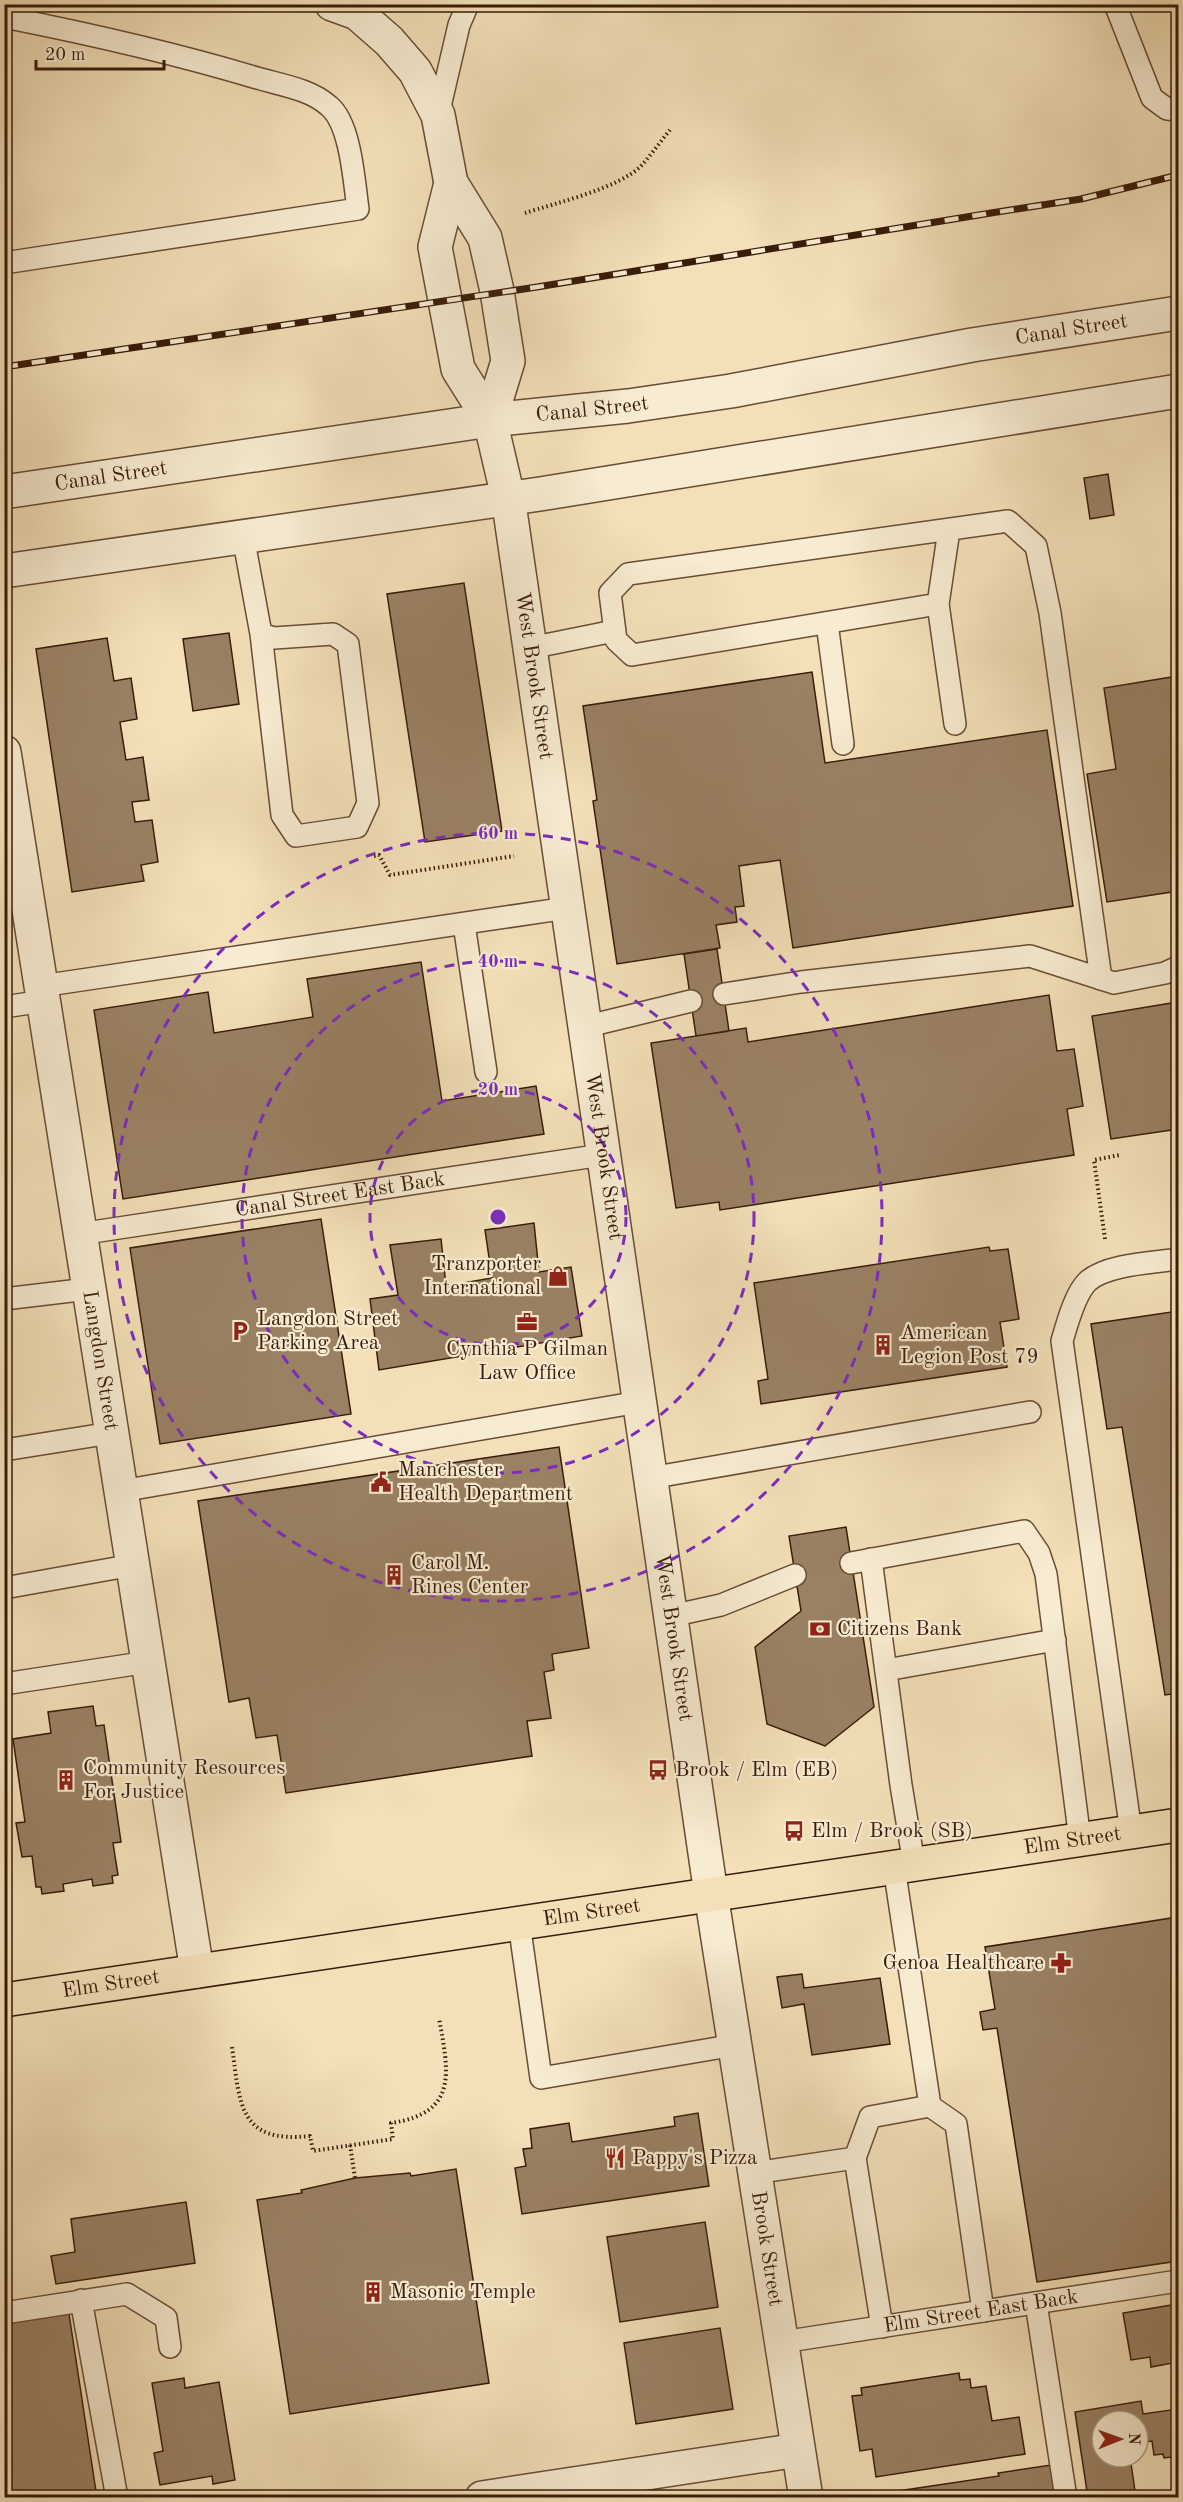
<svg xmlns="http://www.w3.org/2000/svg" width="1183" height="2502" viewBox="0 0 1183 2502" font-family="'Old Standard TT',serif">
<rect width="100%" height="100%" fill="#f3e0b8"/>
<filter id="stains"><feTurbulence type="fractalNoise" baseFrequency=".00333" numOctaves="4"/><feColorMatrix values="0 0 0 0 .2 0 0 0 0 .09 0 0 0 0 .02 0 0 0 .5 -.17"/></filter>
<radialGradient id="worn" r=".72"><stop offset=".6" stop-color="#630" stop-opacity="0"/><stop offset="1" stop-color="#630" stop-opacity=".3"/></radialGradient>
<path fill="#9a8164" stroke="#391b0a" stroke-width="1.5" d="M1108,474l6,41 -24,4 -6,-41z
M464,583l38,248 -77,11 -38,-248z
M229,633l10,71 -46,7 -10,-72z
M107,638l7,43 17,-3 6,41 -17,3 6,38 17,-3 6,43 -17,2 3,20 17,-2 6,42 -17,3 3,16 -72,11 -36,-243z
M812,672l13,91 222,-33 26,176 -280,42 -13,-88 -41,6 5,40 -9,1 2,15 -21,3 4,23 -103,16 -24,-163 4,-1 -14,-94z
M1178,676v215l-71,11 -20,-128 29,-5 -12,-81z
M717,949l12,82 -33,5 -12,-82z
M421,962l21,139 94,-15 8,48 -421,65 -29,-189 114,-18 6,41 99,-16 -6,-38z
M1049,995l8,56 17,-2 9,57 -16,3 7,46 -354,55 -1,-8 -43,6 -25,-165 95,-15 2,14z
M1178,1002v127l-67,10 -19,-123z
M321,1219l30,195 -191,30 -30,-196z
M534,1223l5,49 32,-5 11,69 -203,34 -9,-71 28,-4 -8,-50 51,-6 5,47 46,-8 -7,-48z
M989,1247l1,4 18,-2 11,70 -19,3 7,45 -246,37 -3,-23 10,-2 -14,-96z
M1178,1311v382l-13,2 -43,-268 -15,2 -16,-105z
M559,1447l30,201 -37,6 2,16 -10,2 7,46 -24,3 5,35 -246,37 -9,-58 -21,3 -7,-40 -20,4 -31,-201z
M846,1527l28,180 -49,39 -58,-22 -12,-77 46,-36 -12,-75z
M93,1706l3,20 8,-1 17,117 -8,1 5,32 -6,1 1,7 -20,3 -1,-7 -29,5 1,7 -22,3 -1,-7h-5l-4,-31 -10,1 -6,-34 9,-1 -12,-83 38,-6 -3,-21z
M1178,1917v344l-141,21 -40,-254 -14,2 -3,-18 15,-3 -10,-62z
M802,1974l2,14 76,-10 10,66 -78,11 -8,-51 -22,4 -5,-31z
M698,2113l11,73 -187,28 -7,-46 11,-2 -3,-17 9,-1 -2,-19 39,-6 3,19 103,-16 -1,-9z
M456,2169l33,214 -199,31 -33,-214 45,-7 -1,-3 54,-12 55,-5 1,3z
M186,2202l9,61 -139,21 -5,-28 24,-4 -4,-33z
M705,2222l13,85 -98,15 -13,-85z
M1178,2304v58l-27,5 -1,-10 -19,3 -8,-47z
M69,2314l28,184h-93v-174z
M720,2328l13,81 -97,15 -12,-81z
M959,2373l1,7 10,-1 1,9 15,-2 6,35 27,-4 6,37 -149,23 -4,-28 -12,2 -8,-55 10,-1 -1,-7z
M184,2378l1,10 34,-6 16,98 -22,4 -1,-8 -52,9 -6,-32 9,-2 -11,-68z
M1141,2401l2,13 35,-5v47l-14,2 -1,-4 -9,1 -2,-14 -14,2v-22h-36v36h28l5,34 -47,7 -13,-86z
M1051,2465l5,33h-185v-3l128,-19 -1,-3z"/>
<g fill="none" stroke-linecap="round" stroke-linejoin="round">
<g stroke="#684c36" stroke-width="24">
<g id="service">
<path d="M1115,4l37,94 15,11 11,1"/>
<path d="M4,17c86,17 170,36 253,61 24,7 53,11 72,28 22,18 25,76 29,103l-354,54"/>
<path d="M438,115l21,-90 9,-21"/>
<path d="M949,530l-11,74 -306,51 -16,-15 -6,-47 18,-19 380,-53 28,25 14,67 51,366"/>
<path d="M243,536l18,98 13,4 59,-4 15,10 20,159 -11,24 -61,9 -14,-21 -21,-181"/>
<path d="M938,604l17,120"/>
<path d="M827,623l16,121"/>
<path d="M530,648l84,-17"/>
<path d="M464,924l22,148"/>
<path d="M41,986l526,-78"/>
<path d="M724,994l77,-12 229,-26 84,27 51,-10 13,-6"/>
<path d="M4,1007l39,-6"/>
<path d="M584,1027l107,-26"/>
<path id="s1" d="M79,1234l523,-79"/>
<path d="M4,1299l84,-10"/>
<path d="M4,1450l107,-17"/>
<path d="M650,1478l380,-66"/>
<path d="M121,1491l518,-89"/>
<path d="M871,1559l30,226 13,79"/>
<path d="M851,1563l173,-32 15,22 7,21 34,266"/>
<path d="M4,1588l129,-23"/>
<path d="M671,1616l50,-11 74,-30"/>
<path d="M886,1670l169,-30"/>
<path d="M4,1684l144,-22"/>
<path d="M1131,1832l-69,-491c5,-17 13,-48 26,-60 20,-17 65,-18 90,-22"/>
<path d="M519,1923l22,155 194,-33"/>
<path d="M930,2106l26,18 27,187"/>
<path d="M855,2158l27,169"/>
<path d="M755,2173l100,-15 15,-41 60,-11 -36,-239"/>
<path d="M81,2300l36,198"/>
<path d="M1036,2303l30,195"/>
<path d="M4,2313l123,-19 39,24 4,29"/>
<path id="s2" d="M782,2342l396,-61"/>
</g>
</g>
<g stroke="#684c36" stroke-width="36">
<g id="minor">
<path d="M332,4l25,9 32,28 26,30 23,44 13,68 34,55 12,53 11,70 -18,59"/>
<path id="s3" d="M451,183l-16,64 23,122 32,51 18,77 203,1397 95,604"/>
<path id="s4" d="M4,752l193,1219"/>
<path d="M482,2498l316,-48"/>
</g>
</g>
<g stroke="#684c36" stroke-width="36">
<g id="tertiary">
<path id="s5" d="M4,492l486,-72 138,-14 103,-15 241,-46 206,-32"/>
<path d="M4,571l536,-77 638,-103"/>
</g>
</g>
<g stroke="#391b0a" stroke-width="36">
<g id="primary">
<path id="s6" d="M4,2000l1174,-175"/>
</g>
</g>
<path stroke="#391b0a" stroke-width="4" stroke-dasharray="1.5 3" stroke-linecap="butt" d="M525,213c31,-10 94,-25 116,-47 10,-11 19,-24 29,-36
M374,856l5,-1 11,20 124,-19
M1105,1239l-11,-79 26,-5
M232,2047c8,56 6,97 78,89l3,15 80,-12 -2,-16c69,-10 57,-53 48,-105
M350,2145l5,33"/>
<use href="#service" stroke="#f7ebd1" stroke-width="21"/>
<use href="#minor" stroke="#f7ebd1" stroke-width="33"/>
<use href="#tertiary" stroke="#f7ebd1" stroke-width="33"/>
<use href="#primary" stroke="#f3e0b8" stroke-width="33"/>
<g stroke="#391b0a" stroke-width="7">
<path id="rail" d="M4,367l533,-80 454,-74 90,-14 97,-24"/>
</g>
<use href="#rail" stroke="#f7ebd1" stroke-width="4.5" stroke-dasharray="14" stroke-linecap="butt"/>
</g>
<g fill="none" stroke="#7b2cbf" stroke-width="3" stroke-dasharray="10 8">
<circle cx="498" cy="1217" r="128"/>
<circle cx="498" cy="1217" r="256"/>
<circle cx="498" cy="1217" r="384"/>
</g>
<defs>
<g id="shop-bare" transform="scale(1.62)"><path d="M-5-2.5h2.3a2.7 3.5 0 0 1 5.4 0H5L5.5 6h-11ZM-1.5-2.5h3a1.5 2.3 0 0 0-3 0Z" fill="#8f2418" stroke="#f7ebd1" stroke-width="2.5" paint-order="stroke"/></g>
<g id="office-bare" transform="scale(1.62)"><path d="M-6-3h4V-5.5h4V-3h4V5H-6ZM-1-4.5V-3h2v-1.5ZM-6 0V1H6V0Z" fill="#8f2418" stroke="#f7ebd1" stroke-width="2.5" paint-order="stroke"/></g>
<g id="parking-bare" transform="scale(1.62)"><path d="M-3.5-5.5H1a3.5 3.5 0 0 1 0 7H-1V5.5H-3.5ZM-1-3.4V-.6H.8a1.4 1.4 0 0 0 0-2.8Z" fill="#8f2418" stroke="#f7ebd1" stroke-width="2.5" paint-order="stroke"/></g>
<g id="building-bare" transform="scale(1.62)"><path d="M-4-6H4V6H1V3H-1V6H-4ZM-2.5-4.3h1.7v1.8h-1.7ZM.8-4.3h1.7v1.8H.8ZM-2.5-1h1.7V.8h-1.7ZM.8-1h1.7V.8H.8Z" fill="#8f2418" stroke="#f7ebd1" stroke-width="2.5" paint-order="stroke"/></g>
<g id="civic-bare" transform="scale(1.62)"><path d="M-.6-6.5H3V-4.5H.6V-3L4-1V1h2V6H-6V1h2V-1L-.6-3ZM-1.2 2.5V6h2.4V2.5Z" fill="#8f2418" stroke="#f7ebd1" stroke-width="2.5" paint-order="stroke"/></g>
<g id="bank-bare" transform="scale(1.62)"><path d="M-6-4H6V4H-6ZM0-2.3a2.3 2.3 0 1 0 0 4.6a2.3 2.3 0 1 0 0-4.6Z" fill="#8f2418" stroke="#f7ebd1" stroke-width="2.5" paint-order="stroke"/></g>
<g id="bus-bare" transform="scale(1.62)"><path d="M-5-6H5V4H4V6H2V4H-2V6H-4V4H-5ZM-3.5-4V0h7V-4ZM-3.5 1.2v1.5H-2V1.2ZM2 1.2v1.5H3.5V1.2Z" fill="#8f2418" stroke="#f7ebd1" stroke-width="2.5" paint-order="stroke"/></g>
<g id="pharmacy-bare" transform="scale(1.62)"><path d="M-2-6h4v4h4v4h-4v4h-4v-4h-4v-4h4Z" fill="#8f2418" stroke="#f7ebd1" stroke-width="2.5" paint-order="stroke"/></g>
<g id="restaurant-bare" transform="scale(1.62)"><path d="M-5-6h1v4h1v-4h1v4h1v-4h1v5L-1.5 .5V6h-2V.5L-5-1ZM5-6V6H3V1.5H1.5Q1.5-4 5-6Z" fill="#8f2418" stroke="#f7ebd1" stroke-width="2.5" paint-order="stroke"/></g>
</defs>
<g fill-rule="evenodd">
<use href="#shop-bare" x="558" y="1276"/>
<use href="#office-bare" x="527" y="1322"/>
<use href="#parking-bare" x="240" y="1331"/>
<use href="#building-bare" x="883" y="1345"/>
<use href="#civic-bare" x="381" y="1482"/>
<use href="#building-bare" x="394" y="1575"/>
<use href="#bank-bare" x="820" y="1629"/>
<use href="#bus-bare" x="658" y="1770"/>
<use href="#building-bare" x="66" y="1780"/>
<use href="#bus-bare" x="794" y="1831"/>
<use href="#pharmacy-bare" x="1061" y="1963"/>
<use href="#restaurant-bare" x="615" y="2158"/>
<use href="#building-bare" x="373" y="2292"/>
</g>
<g text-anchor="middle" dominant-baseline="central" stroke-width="4.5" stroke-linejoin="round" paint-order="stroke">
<g font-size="21" fill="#391b0a" stroke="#f7ebd1">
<text stroke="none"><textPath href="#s5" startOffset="1080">Canal Street</textPath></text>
<text stroke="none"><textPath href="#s5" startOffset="594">Canal Street</textPath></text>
<text stroke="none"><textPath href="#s5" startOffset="108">Canal Street</textPath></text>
<text stroke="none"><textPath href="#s3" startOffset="510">West Brook Street</textPath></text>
<text stroke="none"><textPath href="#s3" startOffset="996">West Brook Street</textPath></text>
<text stroke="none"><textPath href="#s1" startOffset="264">Canal Street East Back</textPath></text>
<text stroke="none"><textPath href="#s4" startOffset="616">Langdon Street</textPath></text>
<text stroke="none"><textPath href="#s3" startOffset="1482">West Brook Street</textPath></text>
<text stroke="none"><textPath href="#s6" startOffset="1080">Elm Street</textPath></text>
<text stroke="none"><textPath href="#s6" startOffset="594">Elm Street</textPath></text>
<text stroke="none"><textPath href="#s6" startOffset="108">Elm Street</textPath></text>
<text stroke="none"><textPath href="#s3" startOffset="2100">Brook Street</textPath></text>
<text stroke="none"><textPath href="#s2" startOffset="201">Elm Street East Back</textPath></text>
</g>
<g font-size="21" fill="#391b0a" stroke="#f7ebd1" text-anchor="start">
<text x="541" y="1264" text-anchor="end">Tranzporter<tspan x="541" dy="24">International</tspan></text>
<text x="257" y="1319">Langdon Street<tspan x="257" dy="24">Parking Area</tspan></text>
<text x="900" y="1333">American<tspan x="900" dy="24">Legion Post 79</tspan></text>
<text x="527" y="1349" text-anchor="middle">Cynthia P Gilman<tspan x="527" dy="24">Law Office</tspan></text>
<text x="398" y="1470">Manchester<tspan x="398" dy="24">Health Department</tspan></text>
<text x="411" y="1563">Carol M.<tspan x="411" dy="24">Rines Center</tspan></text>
<text x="837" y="1629">Citizens Bank</text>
<text x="83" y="1768">Community Resources<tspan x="83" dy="24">For Justice</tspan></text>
<text x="675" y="1770">Brook / Elm (EB)</text>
<text x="811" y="1831">Elm / Brook (SB)</text>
<text x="1044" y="1963" text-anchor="end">Genoa Healthcare</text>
<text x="632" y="2158">Pappy's Pizza</text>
<text x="390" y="2292">Masonic Temple</text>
</g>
</g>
<circle cx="498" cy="1217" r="9" fill="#7b2cbf" stroke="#f7ebd1" stroke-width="3"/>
<g font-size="18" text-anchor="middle" font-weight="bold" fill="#7b2cbf" stroke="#f7ebd1" stroke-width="4.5" stroke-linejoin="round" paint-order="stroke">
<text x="498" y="839">60 m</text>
<text x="498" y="967">40 m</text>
<text x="498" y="1095">20 m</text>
</g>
<rect width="1183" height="2502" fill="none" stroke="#f3e0b8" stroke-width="24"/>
<rect x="6" y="6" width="1171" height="2490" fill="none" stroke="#391b0a" stroke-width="3"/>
<rect x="12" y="12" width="1159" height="2478" fill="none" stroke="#391b0a" stroke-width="1.5"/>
<g transform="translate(1120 2439) rotate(89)"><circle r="28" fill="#f7ebd1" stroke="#ab9881" stroke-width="1.5"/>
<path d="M0-4.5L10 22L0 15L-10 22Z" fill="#8f2418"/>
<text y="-9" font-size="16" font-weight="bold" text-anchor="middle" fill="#391b0a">N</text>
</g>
<path d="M36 60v9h128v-9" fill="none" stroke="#391b0a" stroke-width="3"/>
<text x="45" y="60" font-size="18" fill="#391b0a" stroke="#f7ebd1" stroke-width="4.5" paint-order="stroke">20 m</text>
<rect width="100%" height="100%" filter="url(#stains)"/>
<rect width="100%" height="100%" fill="url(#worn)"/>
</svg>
